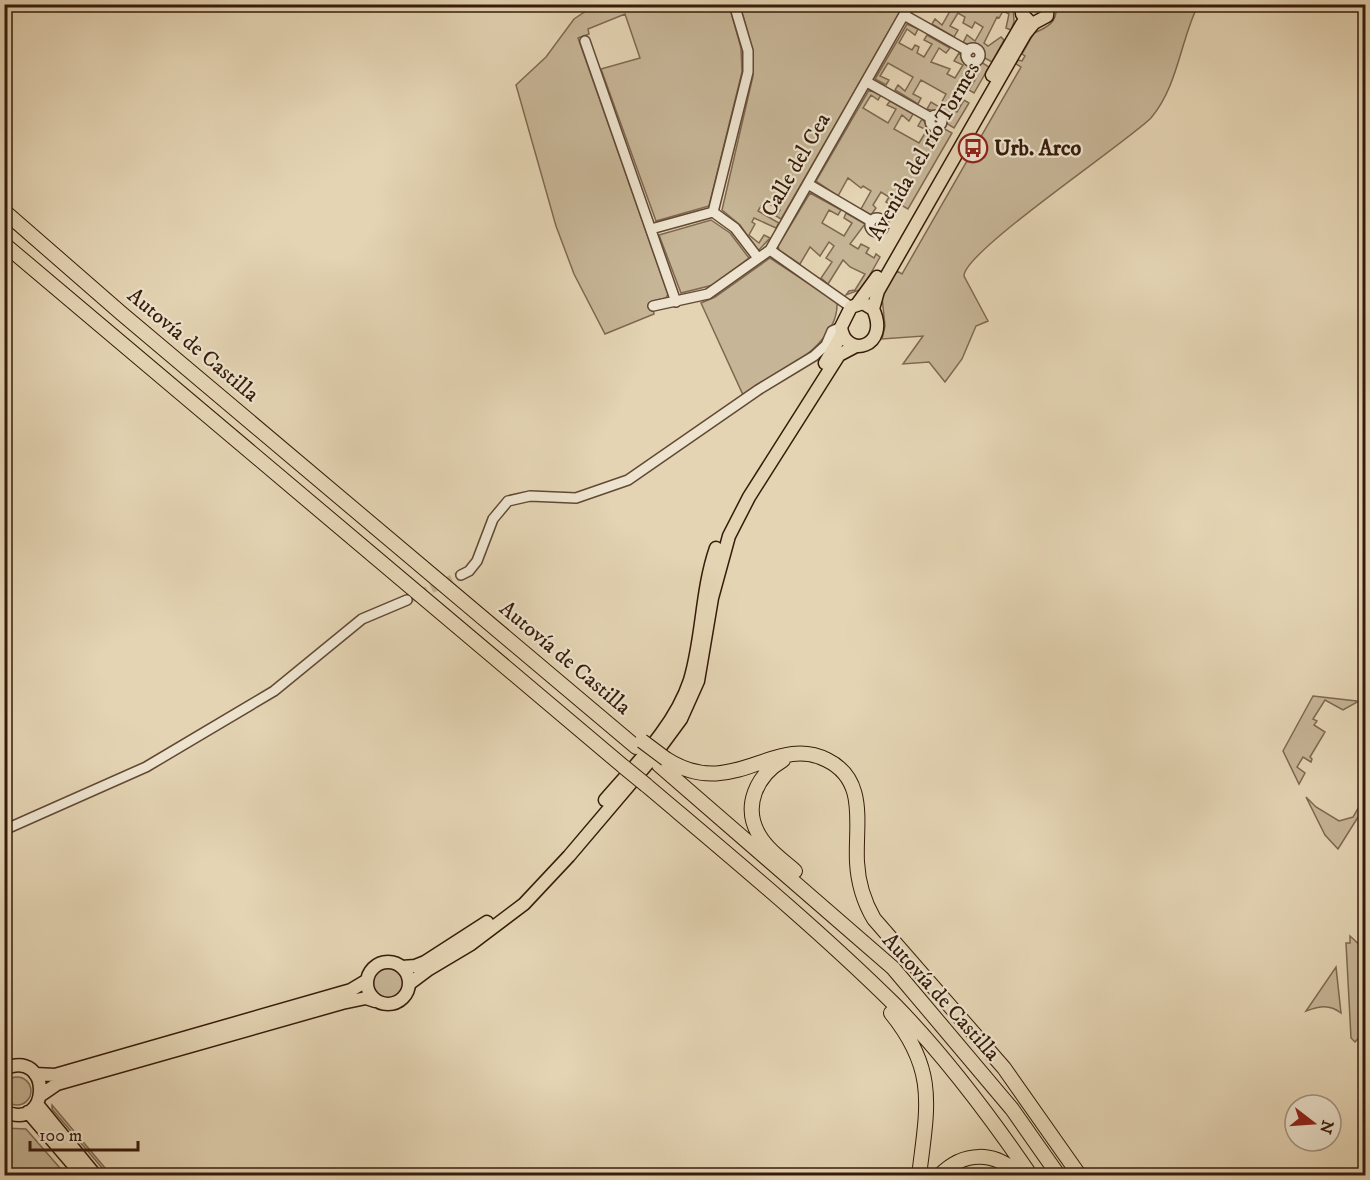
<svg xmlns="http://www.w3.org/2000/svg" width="1370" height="1180" viewBox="0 0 1370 1180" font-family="'IM FELL DW Pica',serif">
<rect width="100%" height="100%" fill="#e4d4b3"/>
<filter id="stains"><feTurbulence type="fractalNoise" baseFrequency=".00333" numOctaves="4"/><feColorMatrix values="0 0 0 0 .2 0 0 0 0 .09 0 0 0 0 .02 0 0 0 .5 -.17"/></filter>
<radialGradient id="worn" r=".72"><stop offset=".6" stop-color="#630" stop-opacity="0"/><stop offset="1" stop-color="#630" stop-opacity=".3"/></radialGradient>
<path fill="#c6b596" stroke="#7e6850" stroke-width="1.5" d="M595,5h134l12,43 1,24 -33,134 -53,15 -55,-152 39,-11 -15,-44 -37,15 1,5 -11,4 90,256 -2,4 -14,3 2,13 -49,20 -31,-60 -18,-48 -40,-141 30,-28 28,-38z
M740,5h164l-123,214 -5,-3 4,-6 -16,-9 -6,10 21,12 -3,5 -22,-10 -2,4 3,2 -6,11 10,8 5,-8 6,3 -12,13 -18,-26 -18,-15 31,-134 -1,-28z
M931,5h57l6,3 2,-3h17l1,17 -3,8 -5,-2 3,-14 -6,-3 -4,7 -2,-1 -13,26 4,3 13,-9 3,3 -12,22 -9,-5 -4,-11 -16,-3 4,-8 8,6 8,-14 -8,-5 -3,6 -9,-5 2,-6 -7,-4 -8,13 8,4 -4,7 -22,-13 3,-5 7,6 8,-14 -8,-4 -3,4 -9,-5z
M1056,5h142c-18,37 -20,81 -47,113 -25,25 -188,134 -187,158l24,45 -12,5 -14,33 -17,23 -16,-20 -26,2 20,-28 -41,3 3,-13 -3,-29 15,-26 5,3 119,-207 -5,-3 2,-4 4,1 3,-5 -3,-2 12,-21c14,-6 24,-11 22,-28z
M907,24l11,5 -3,6 -8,-6 -8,14 13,7 3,-5 4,2 -2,6 7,4 8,-13 -8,-4 3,-5 23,13 -4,5 -7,-5 -8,14 19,7 -3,5 8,4 8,-13 -9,-4 5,-8 11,11 11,-2 8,5 -15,26 -5,-3 7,-12 -7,-4 -19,34 7,4 7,-12 5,3 -15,25 -8,-5 -4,-10 -15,-4 4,-7 8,5 7,-13 -25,-14 -8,14 8,4 -3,6 -23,-14 3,-5 7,6 8,-14 -25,-14 -8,13 9,4 -3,5 -11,-6z
M869,90l12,5 -3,5 -7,-5 -8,13 25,15 8,-14 -9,-4 3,-4 23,13 -4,7 -7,-6 -8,14 25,14 8,-13 -9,-4 4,-7 9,10 12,-1 9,5 -44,76 -12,-7 -3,4 -7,-4 3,-5 -8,-5 -8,13 3,3 -5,7 -10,-6 10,-18 -8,-5 -2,2 -13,-10 -10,18 -22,-15z
M810,193l31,17 -3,5 -9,-5 -7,13 22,13 8,-13 -8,-5 2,-5 19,11 -15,20 8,5 3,-5 8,4 -3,5 8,5 2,-4 4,3 -18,32 -16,6 3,-4 6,-1 10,-16 -15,-7 -7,-7 -15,24 -7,-6 11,-16 -6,-4 8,-12 -5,-4 -9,14 -10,-9 -10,17 -21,-14 -1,-4z
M711,220l19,13 19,25 -36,27 -32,8 -22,-58z
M770,258l67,44c3,43 -63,74 -93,95l-43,-94 14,-6z
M1313,696l52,6v2l-8,-2 -14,8 -18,-10 -12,19 4,2 -3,4 11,7 -15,25 2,2 -1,3 -8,-5 -6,10 8,6 -6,11 -16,-33z
M1365,796v10l-27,43 -13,-14 -19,-38 10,10 23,14 14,-4z
M1350,936l13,12 2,-2v85l-10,11 -4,-4 -5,-95h4z
M1336,967l5,46c-12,-9 -21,-7 -35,-2z
M371 984a16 16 0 1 1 32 0a16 16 0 1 1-32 0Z
M3 1091a14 14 0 1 1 28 0a14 14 0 1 1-28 0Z
M52,1105l59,70h-3l-56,-66z
M4,1128l22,1 40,46h-61z"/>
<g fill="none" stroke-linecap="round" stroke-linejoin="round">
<path stroke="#c1af91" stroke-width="9" stroke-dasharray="9 4.5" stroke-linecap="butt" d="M407,600l54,-25"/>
<g stroke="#624934" stroke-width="12">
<path id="minor" d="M904,15l64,36
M585,41l91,261
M966 55a7 7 0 1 1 14 0a7 7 0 1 1-14 0Z
M867,82l64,36
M930 121a6 6 0 1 1 12 0a6 6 0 1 1-12 0Z
M808,184l63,37
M713,212l35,-140v-21l-14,-47
M713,212l22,16 23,30
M870 225a7 7 0 1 1 14 0a7 7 0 1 1-14 0Z
M651,229l62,-17
M770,250l81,57
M653,306l55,-12 62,-44 140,-246
M461,575l8,-4 8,-10 16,-42 15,-18 22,-5 46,2 52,-18 130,-90 56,-34 12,-11 6,-14 9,-4
M4,830l142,-63 128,-76 88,-72 45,-19
M4,1057l7,10"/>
</g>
<g stroke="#361b0a" stroke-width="15">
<path id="major" d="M1022,4v10l8,8
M992,75l33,-56
M858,303l19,-26
M863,303l10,6c18,38 -28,51 -32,18l10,-20z
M873,309l5,-18 147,-257 9,-11 13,-7 1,-12
M825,363l17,-29
M605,800c31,-36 70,-74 85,-120 13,-43 11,-89 26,-132
M367 983a21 21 0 1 1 42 0a21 21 0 1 1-42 0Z
M402,967l13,-1 10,-4 62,-40
M409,984l20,-15 42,-25 53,-40 45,-48 84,-99 28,-38 17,-38 14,-83 17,-62 20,-39 90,-142 17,-9
M4,1069c49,-22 47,65 0,42
M35,1074l20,1 296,-85 15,-9
M41,1095l16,-11 285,-81 24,-5 9,3
M37,1104l59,72
M28,1112l55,64"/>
</g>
<g stroke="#361b0a" stroke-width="16">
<path id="highway" d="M4,211l117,102 515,434
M4,244l620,523
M666,759c67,43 108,-26 161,1 41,20 28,65 30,102 1,20 7,40 17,57l130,149 76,108
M783,760c-26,15 -41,46 -24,75 8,14 23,25 36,36
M659,765l234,203 119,141 47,67
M646,785c85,72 170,142 249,220 51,52 95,111 136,171
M891,1013c47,58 36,95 28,163
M939,1176c24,-25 56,-26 81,0"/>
</g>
<use href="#minor" stroke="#ede3ce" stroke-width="9"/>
<use href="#major" stroke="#e4d4b3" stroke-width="12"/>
<use href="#highway" stroke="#e4d4b3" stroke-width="14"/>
<g stroke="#361b0a" stroke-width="16" stroke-linecap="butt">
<path id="highway-bridge" d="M642,741l24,18
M624,767l22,18"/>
</g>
<use href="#highway-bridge" stroke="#e4d4b3" stroke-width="14"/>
</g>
<defs>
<g id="bus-ring" transform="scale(1.5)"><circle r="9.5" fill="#ede3ce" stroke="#8f2418" stroke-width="1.5"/><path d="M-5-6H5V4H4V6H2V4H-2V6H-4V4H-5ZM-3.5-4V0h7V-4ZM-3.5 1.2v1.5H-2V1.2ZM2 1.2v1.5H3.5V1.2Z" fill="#8f2418"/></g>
</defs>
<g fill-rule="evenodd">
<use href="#bus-ring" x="973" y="148"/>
</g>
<g text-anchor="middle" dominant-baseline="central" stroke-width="4.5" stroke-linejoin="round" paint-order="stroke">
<g font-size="22" font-weight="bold" fill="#361b0a" stroke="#ede3ce" text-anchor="start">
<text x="994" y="148">Urb. Arco</text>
</g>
<g font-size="22" fill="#361b0a" stroke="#ede3ce">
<text transform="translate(924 151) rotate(-60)">Avenida del río Tormes</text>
<text transform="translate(796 165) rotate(-60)">Calle del Cea</text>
<text transform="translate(193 345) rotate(40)">Autovía de Castilla</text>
<text transform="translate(565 658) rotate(40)">Autovía de Castilla</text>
<text transform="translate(941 997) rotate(48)">Autovía de Castilla</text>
</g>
</g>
<rect width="1370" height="1180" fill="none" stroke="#e4d4b3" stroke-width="24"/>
<rect x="6" y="6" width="1358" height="1168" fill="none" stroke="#361b0a" stroke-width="3"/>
<rect x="12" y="12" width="1346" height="1156" fill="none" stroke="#361b0a" stroke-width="1.5"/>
<g transform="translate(1313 1123) rotate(107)"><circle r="28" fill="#ede3ce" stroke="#a49380" stroke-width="1.5"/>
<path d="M0-4.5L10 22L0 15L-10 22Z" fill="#8f2418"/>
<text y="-9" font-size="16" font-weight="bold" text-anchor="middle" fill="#361b0a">N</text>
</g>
<path d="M30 1141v9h108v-9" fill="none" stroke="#361b0a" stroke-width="3"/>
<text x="39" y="1141" font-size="18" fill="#361b0a" stroke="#ede3ce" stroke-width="4.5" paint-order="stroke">100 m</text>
<rect width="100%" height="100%" filter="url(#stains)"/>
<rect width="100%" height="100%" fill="url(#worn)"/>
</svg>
